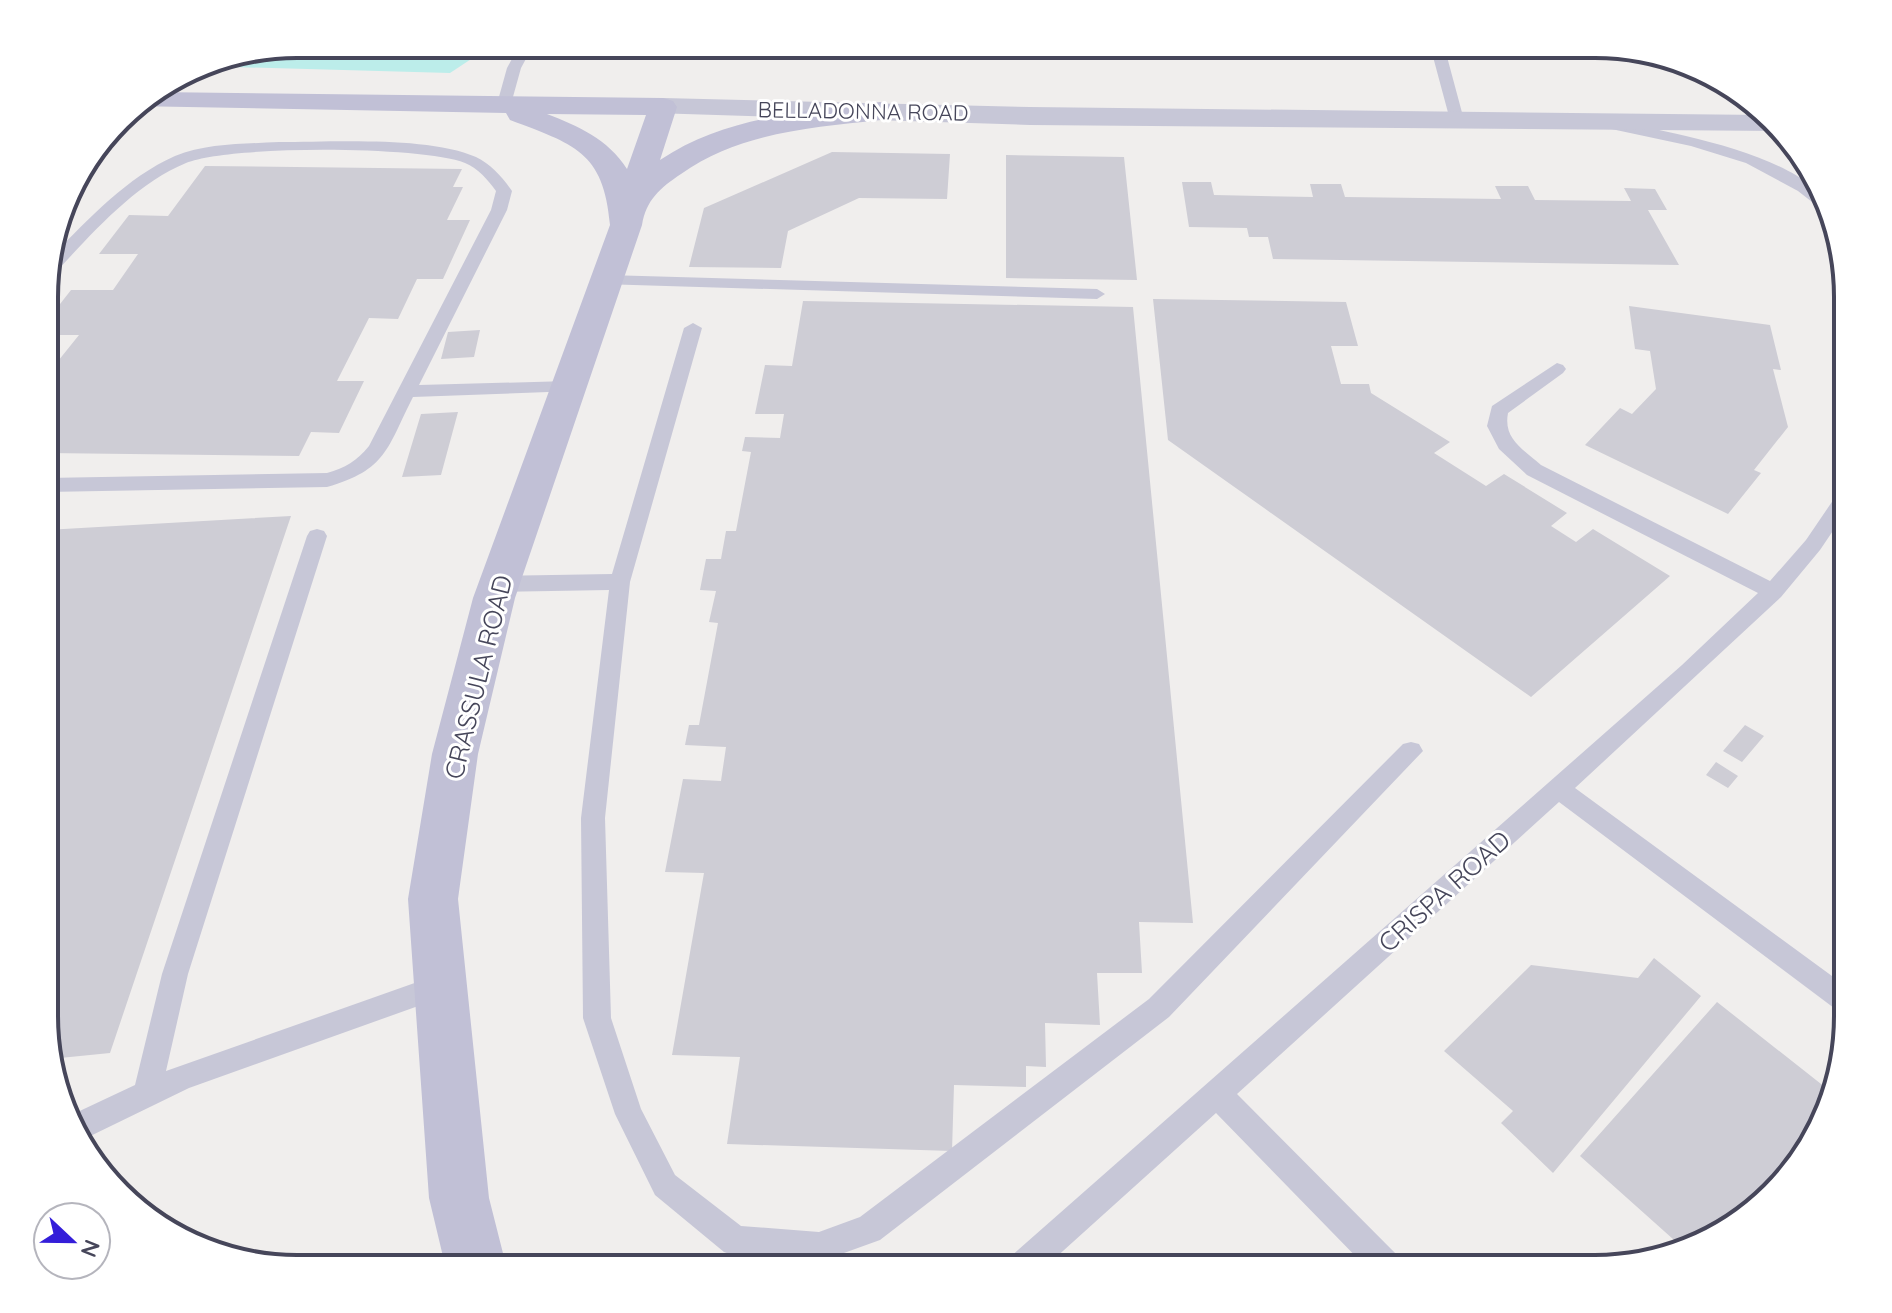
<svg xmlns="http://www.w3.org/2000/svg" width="1892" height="1313" viewBox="0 0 1892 1313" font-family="Quicksand,sans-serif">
<rect width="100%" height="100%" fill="#f0eeed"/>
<path fill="#bcedea" d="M297,44h197l-44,29 -254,-7z"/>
<path fill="#cecdd5" d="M1575,45h36l42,10 -73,-1z
M832,152l118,2 -3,45 -88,-1 -71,33 -7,37 -92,-1 15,-59z
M1006,155l118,2 13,123 -131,-2z
M205,166l257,3 -9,18h10l-16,33h23l-27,59h-26l-19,40 -29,-1 -32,63h27l-25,52 -28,-1 -12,24 -253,-3v-77l33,-41h-33v-13l25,-32h42l25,-36h-39l30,-39 39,1z
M1182,182h29l3,13 99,2 -3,-13h31l4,13 156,2 -6,-13h33l7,14 96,1 -7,-13 31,1 12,21h-19l31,55 -406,-6 -5,-22h-19l-2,-9 -58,-1z
M1153,299l193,3 12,44h-27l10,38h28l2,9 79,49 -16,11 52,33 18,-12 63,39 -16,13 25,16 17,-13 77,47 -139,121 -363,-257z
M803,301l330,6 60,616 -54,-1 3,51h-45l3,52 -55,-2 1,44 -20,-1v21l-72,-2 -2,66 -225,-7 13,-87 -68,-2 32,-182 -39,-1 18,-93 38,2 5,-34 -41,-2 4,-20h10l19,-102 -9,-1 7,-31 -16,-1 6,-31h15l5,-28h10l15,-79 -9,-1 3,-14 35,1 4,-24h-29l10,-49 27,1z
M1629,306l141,19 11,45 -8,-1 15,58 -34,43 7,3 -33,41 -143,-69 35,-37 12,6 24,-25 -6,-38 -15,-2z
M480,330l-6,27 -33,2 7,-27z
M458,412l-17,63 -39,2 19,-63z
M291,516l-181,537 -60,6 -4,-11v-518z
M1745,725l19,11 -22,26 -19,-11z
M1716,762l22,14 -10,12 -22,-13z
M1654,958l47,38 -148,177 -52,-50 12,-12 -69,-60 87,-86 107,13z
M1717,1002l118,93 -39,74 -89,74 -24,5 -103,-92z"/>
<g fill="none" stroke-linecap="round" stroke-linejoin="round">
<path fill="#c7c7d7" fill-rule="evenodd" d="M520,44h14l-13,24 -10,36 -2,3h-10l-2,-3 10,-36z
M1205,44h204l-6,4h-192z
M1433,44h14l-1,9 18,67 -2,3h-10l-2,-3 -18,-67z
M1607,120c50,9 207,36 221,90l-7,-1 -23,-18 -52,-28 -55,-17 -89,-19v-6z
M279,142c54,0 149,-6 197,15 15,7 27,21 36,34l-5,19 -88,175 150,-4 9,6 -3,4 -162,6c-26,51 -26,73 -86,90l-281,5v-14l281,-5c18,-5 30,-12 42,-27l122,-236 5,-19c-8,-11 -18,-23 -31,-28 -43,-17 -236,-18 -279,0 -53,22 -95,72 -134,113l-6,1 1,-16c38,-38 78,-83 128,-105 32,-13 70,-12 104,-14z
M607,275l490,14 8,5 -8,5 -496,-15 -2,-4 2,-4z
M693,323l9,5 -72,254 -25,236 6,200 30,91 34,66 66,51 78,6 41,-15 289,-218 254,-255 8,-2 8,2 4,7 -254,266 -289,223 -61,22 -84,-6 -11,-4 -69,-57 -40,-81 -32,-96 -2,-200 28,-228 -110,2 -7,-3 -3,-5 3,-5 7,-3 113,-2 72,-246z
M1557,363l6,2 3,4 -3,4 -55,40c-5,26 15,36 33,52l229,116 36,-41 34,-50 7,-2v22l-27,40 -39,47 -206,191 272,199v27l-9,-3 -279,-209 -322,292 163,164 4,11h-36l-152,-156 -173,156h-38l4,-11 673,-593 76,-72 -231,-118 -28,-26 -12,-23 5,-20z
M317,529l7,2 3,5 -139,438 -22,97 274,-97 9,3 4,9 -4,9 -260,93 -111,54 -9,-26 66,-31 27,-111 145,-438 3,-5z"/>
<path fill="#c7c7d7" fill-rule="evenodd" d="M663,98l367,9 734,8 14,16 -748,-6 -377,-12 -4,-6 4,-6z"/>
<path fill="#c1c0d6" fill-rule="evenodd" d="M155,92l508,6 10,3 4,6 -17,53c65,-44 144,-48 220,-58l10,3 4,6 -4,6 -10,3c-70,8 -140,12 -199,54 -21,14 -35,26 -39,51l-127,373 -37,156 -20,145 31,299 18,71h-61l-17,-71 -21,-299 24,-145 41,-156 137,-373c-6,-74 -37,-81 -100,-105l-4,-7 -374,-7zM547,114l99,1 -19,54c-19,-30 -49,-43 -80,-55z"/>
</g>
<g text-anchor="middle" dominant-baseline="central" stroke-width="6" stroke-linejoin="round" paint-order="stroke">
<g font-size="22" fill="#46465a" stroke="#fff">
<text transform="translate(863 111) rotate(1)">BELLADONNA ROAD</text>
</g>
<g font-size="26" fill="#46465a" stroke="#fff">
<text transform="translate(478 677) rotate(-76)">CRASSULA ROAD</text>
<text transform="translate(1444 891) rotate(-42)">CRISPA ROAD</text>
</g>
</g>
<path d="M0 0H1892V1313H0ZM297 58H1595A239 239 0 0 1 1834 297V1016A239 239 0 0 1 1595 1255H297A239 239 0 0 1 58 1016V297A239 239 0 0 1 297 58Z" fill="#fff" fill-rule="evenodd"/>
<path fill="none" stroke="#46465a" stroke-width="4" d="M297 58H1595A239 239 0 0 1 1834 297V1016A239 239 0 0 1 1595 1255H297A239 239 0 0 1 58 1016V297A239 239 0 0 1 297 58Z"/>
<g transform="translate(72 1241) rotate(112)"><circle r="38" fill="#ffffff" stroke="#b5b5bd" stroke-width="2"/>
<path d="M0-6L14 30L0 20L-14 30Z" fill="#341ed9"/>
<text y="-12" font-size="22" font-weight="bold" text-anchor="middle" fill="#46465a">N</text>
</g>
</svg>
